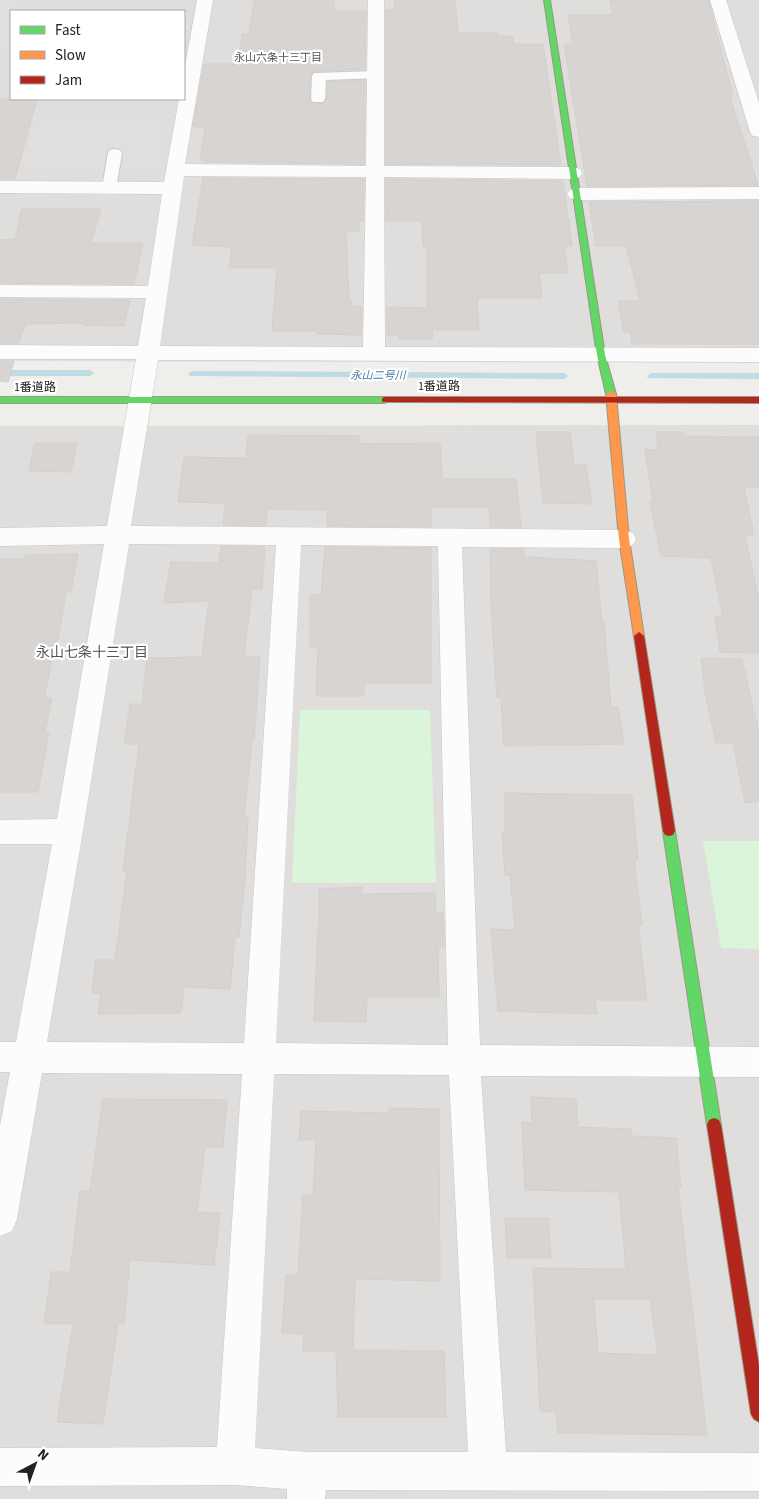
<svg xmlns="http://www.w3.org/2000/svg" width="759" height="1499" viewBox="0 0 759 1499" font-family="'Source Sans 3','Noto Sans JP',sans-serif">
<rect width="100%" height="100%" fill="#f0eeeb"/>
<path fill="#dfdedc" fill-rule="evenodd" d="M0,0h759v363l-759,-2zM11,11h173v88h-173z
M759,425v1074h-759v-1073z"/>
<path fill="#daf5da" d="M300,710h130l6,173h-144z
M703,841h56v108l-38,-1z"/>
<path fill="#e0dfde" d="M0,0h21l-3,11h-7v20l-11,36z
M37,122h128l-9,48 -133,-1z"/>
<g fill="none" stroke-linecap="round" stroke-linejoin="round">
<path fill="#bfdbe3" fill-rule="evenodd" d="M0,370h90l4,3 -4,3h-90z
M192,371l372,2 4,3 -4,3 -375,-3 -1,-2z
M651,373h108v6l-111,-1 -1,-2z"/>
</g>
<path fill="#d7d4d2" stroke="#d3d0cc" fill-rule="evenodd" d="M610,0h98l25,96 -3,1 28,88 -171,1 -23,-142h9l-5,-29h45z
M254,1h80v10h32l-1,58 -51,2 -4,5 -1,23 4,5 12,-1 2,-4 1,-17 37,-2 -1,84 -159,-2 1,-2h-6l5,-32 -12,-2 11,-62h34l4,-30h7z
M394,1h61l3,32h40v3h15l1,8h29l18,121 -175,-1v-154h9z
M0,99h37l-22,80h-15z
M203,178l161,1 -1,42h-4v10h-13l3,69h3v6l10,1 -1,28 -44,-1v-3h-45l5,-63h-48l3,-21 -40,-2z
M386,179l177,2 9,65h-8l4,27h-29l3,25h-65l2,32h-46l-1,9h-33v-4h-12v-28l40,1v-62h-4l-1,-25h-36z
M759,201v143h-127l-1,-12h-7l-6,-31h22l-14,-55h-30l-7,-44z
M22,209h79l-10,34h52l-9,41 -134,-1v-43l15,-1z
M0,299l130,1 -6,26 -41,-1v-2l-58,1 -6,19h-19z
M0,361h14l-6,21 -8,-1z
M536,432h34l4,33h12l6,39 -49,-1z
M656,432h27v4l76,1v51l-15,-1 10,48h-9l14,66v52l-39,-1 -5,-35h8l-12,-59 -50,-2 -11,-54h3l-8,-53 13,1z
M248,435l112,1v8l80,-1 2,36h74l5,48h-31l-1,-20h-58v20l-104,-1v-16l-60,-1 -1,16h-43l2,-22 -47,-1 6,-45 62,1z
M35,443h42l-6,29 -42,-1z
M221,546l44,1 -3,42h-10l-8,68h16l-6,84h-2l-8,76h4l-3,61 -6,59h-4l-5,52 -46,-2 -3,26 -83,1 3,-21h-9l4,-33h19l12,-89h-4l16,-127h-15l6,-40h12l5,-46 55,-1 7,-56 -45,2 7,-41 48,1z
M325,547l106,1v135h-67v13h-48l2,-48h-8v-54l11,1z
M490,549h33l1,8h5l67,4 6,61h2l7,85h7l6,37 -120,2 -3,-48 -4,-1 -6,-92z
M78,554l-7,38h-5l-8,48h-2l-12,58h8l-7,34h4l-11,60h-38v-233h24l1,-4z
M701,658l41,1 17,74v68l-14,2 -12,-60h-17l-10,-45z
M505,793l127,2 6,65h-4l8,65h-4l9,75h-52l2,14 -99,-3 -7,-82 24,1 -5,-55h-5l-3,-43h3z
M362,887v7l73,-1 1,20 7,-1 1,35h-6l1,50h-72l-1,25 -52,-1 4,-95h1v-37z
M531,1097l45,2 2,28 53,2v7l45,2 5,49h-3l29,248 -149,-2 -2,-21 -16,-1 -7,-143 93,1 -7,-77 -94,-2 -3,-68 10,1zM594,1299h56l8,56 -60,-2z
M103,1099l124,1 -4,47h-18l-8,65 23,1 -6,52 -84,-5 -6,64h-6l-15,100 -46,-2 16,-98h-29l7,-52h19l10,-81h10z
M389,1108l50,1 1,172 -85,-2 -2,71 91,1 2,66h-108l-2,-66h-33l1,-17 -22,-1 4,-58h12l5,-80h10l3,-55h-17l2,-29 88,2z
M505,1218h43l3,40h-44z"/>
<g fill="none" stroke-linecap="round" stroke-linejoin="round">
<g stroke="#c9c8c7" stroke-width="2">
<path id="lane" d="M376,71l5,1 2,3 -2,3 -55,2 -1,19 -2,3h-10l-2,-3 1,-23 2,-3z
M115,149l5,1 2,3 -6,35 -2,3h-10l-2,-3 6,-35 2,-3z"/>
</g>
<g stroke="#c9c8c7" stroke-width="1">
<path id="street" d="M197,0h16l-28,164 181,2 2,-166h16v166l189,1 7,2 2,4 -2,4 -7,2 -189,-2 1,170 374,1v14l-601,-2 -27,166 493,4 9,3 3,6 -3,6 -9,3 -162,-1 18,498 279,2v30l-278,-1 25,376 253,1v38l-433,-1 -1,9h-38v-10l-52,-4 -235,1v-38l217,-1 25,-373 -200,-1 -25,146 -5,12 -12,5v-110l10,-54h-10v-30h16l36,-198h-52v-24l57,-1 47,-275 -104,2v-18l107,-2 29,-167h-136v-14l138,1 8,-48 -146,-1v-12l148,1 14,-92 -162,-1v-12l164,1 15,-83h5v-27zM184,176l182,1 -3,170 -203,-1zM129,544l147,1 -32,498 -197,-1 36,-211zM301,545l137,1 10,499 -172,-2zM274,1074l175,1 19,377h-161l-52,-4z
M710,0h16l33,103v34l-6,-1 -3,-4z
M759,187v12l-182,1 -7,-2 -3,-4 3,-4 7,-2z"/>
</g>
<g stroke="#999a82" stroke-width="2">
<path id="fast" d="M544,0h6l55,355 11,39 -5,3 -5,-3 -9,-39z
M0,397h385l5,3 -5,3h-385z
M669,826l4,1 2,4 46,294 -2,5 -5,2 -5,-2 -2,-5 -44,-294 2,-4z"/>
</g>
<g stroke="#999a82" stroke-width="2">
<path id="slow" d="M611,391l5,3 13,145 15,97 -5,4 -5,-4 -15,-97 -13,-145z"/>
</g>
<g stroke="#999a82" stroke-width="2">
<path id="jam" d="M385,397h374v6l-377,-1v-4z
M639,632l5,4 31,195 -2,4 -4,1 -4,-1 -2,-4 -29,-195z
M714,1118l5,2 2,5 38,241v56l-5,-3 -3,-5 -44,-289 2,-5z"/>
</g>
<use href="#lane" fill="#fdfcfc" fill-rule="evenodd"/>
<use href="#street" fill="#fdfcfc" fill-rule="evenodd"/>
<use href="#fast" fill="#63d668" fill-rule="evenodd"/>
<use href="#slow" fill="#ff974d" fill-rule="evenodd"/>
<use href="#jam" fill="#b3261e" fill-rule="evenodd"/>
</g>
<g text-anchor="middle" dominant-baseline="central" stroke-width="4.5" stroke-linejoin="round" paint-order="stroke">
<g font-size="11" fill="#555" stroke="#fff">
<text x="278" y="57">永山六条十三丁目</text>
</g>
<g font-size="11" font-style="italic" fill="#4a7aab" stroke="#fff">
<text x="378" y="375">永山二号川</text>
</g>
<g font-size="12" fill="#222" stroke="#fff">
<text x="439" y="386">1番道路</text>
<text x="35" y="387">1番道路</text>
</g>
<g font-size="14" fill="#555" stroke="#fff">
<text x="92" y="653">永山七条十三丁目</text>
</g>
</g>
<rect x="10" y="10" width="175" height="90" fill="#ffffff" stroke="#a7a7a7"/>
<rect x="20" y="26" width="25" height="8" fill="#63d668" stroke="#a7a7a7"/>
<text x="55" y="35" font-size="15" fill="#222222">Fast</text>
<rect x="20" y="51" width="25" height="8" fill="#ff974d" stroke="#a7a7a7"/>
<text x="55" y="60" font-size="15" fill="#222222">Slow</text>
<rect x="20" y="76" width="25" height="8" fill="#b3261e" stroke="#a7a7a7"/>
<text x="55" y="85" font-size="15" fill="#222222">Jam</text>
<g transform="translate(35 1464) rotate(41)" stroke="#ffffff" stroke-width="4" paint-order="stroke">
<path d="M0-4L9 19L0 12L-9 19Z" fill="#222222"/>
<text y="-8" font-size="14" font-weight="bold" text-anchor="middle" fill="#222222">N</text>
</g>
</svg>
